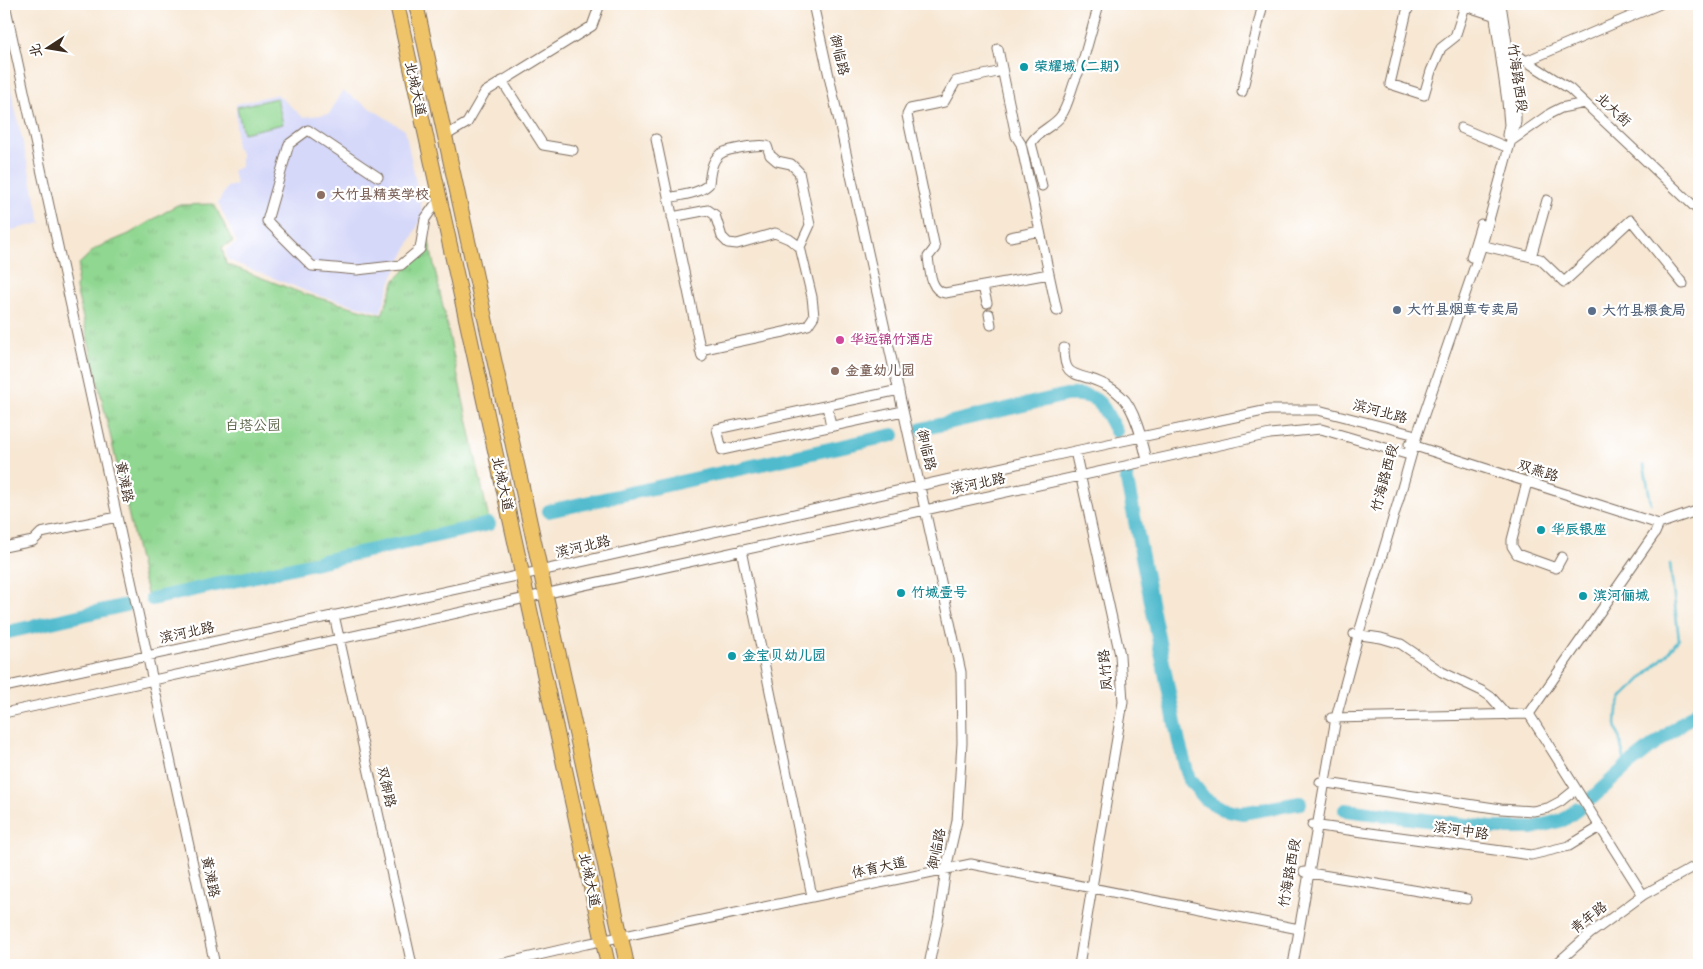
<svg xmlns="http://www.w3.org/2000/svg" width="1703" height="969" viewBox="0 0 1703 969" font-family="'Architects Daughter','LXGW WenKai TC',sans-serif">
<defs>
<pattern id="park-tufts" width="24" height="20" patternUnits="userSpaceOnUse" patternTransform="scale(1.25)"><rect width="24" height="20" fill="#90d791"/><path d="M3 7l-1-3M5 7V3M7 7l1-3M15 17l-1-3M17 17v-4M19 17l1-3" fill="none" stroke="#7db97d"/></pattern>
</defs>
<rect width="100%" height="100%" fill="#fff"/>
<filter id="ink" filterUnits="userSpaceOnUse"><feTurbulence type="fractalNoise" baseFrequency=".02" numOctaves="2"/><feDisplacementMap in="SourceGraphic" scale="10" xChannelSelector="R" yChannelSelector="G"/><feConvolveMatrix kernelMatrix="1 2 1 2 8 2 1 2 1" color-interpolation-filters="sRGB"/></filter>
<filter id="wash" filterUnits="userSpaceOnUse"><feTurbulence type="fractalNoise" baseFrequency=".0096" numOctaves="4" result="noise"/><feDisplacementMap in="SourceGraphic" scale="20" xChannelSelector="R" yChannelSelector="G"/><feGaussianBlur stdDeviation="1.12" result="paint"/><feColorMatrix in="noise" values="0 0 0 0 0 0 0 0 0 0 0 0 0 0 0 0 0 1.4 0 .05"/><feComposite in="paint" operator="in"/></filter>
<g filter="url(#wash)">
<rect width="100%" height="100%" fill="#f7e7d3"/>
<path fill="#d5d8f9" d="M4,59l37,164 -37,9z
M343,91l62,39 18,85 -32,66 -10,31 -68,-18 -85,-34 -2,-10 11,-7 -19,-40 9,-16 9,-2 -3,-15 8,-3v-14l-5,-6v-43l41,-10 26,23 26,-3z"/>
<path fill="#90d791" stroke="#668058" d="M277,98l6,26 -40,9 -6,-26z"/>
<path fill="url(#park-tufts)" stroke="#668058" d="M214,204l19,38 -11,5 4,17 78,30 78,21 13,-35 26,-26 5,-26 63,292 -342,74 -71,-306 3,-24 17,-16 33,-14 48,-29z"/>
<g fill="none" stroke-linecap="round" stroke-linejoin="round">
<path stroke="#51bbce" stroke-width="2.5" d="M1644,465l7,38
M1626,767l-10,-43 1,-14 6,-13 43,-42 13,-16 -9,-75"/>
<path stroke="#51bbce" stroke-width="14" d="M922,429l144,-34c35,-2 35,9 50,36
M1126,476l53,267 10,36 16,20 18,10 19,4 58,-10
M549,511l344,-76
M152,599l337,-75
M4,633l122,-28
M1592,798l34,-31 73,-57
M1345,810l146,18h41l31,-8 15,-11"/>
</g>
</g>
<g filter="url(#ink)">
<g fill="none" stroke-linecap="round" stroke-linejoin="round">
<g stroke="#7d6c5d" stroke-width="11">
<path id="minor" d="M5,4l210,961
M813,4l148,668 1,71 -5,78 -11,48 -7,47 -10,49
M1411,4l-4,7 -17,73 34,11 7,-24 10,-23 14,-11 10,-31
M1459,4l40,13
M1493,4l14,97 2,24 -2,10
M1507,47l19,14 44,28 129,122
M998,49l18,87 5,8 19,87
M1526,61l134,-57
M1002,71l-46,10 -12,21 -34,7 -3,6 28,133 -7,9c2,13 2,34 17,36l104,-19 -9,-43 -30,6
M502,81l41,64 30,5
M1242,92l21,-88
M1461,128l43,18
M445,136l22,-13 18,-31 107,-66 8,-22
M656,139l46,218
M1511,141l40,-28 10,-5 24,-5
M378,177l-70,-47 -19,14 -22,77 45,45 45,4 44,-5 19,-16 5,-30 14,-20
M1042,186l-11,-43c8,-13 22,-16 30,-27 10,-15 10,-33 20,-48l18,-64
M668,198c13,-3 31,-4 41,-14 1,-9 2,-23 11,-30 7,-5 38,-10 47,-8l3,9 7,6 14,3 8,8 11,53 -10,22 12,50 2,19 -6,9 -24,7 -84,18
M672,217l36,-7 7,5 7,22 6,6 9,1 38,-11 14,6 11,8
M1476,244l64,15 24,23 67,-62 52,64
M1471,257l10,-33
M1531,257l16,-57
M1049,274l8,37
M983,287l4,16
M989,314l2,11
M1064,348c0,25 6,25 27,31 11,4 21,8 30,17 14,12 22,47 26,64
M899,390l-182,39 5,21 181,-39
M827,406l4,20
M1409,444l250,80 40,-14
M1075,451l45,204 3,47 -44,263
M1527,482l-15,58v6l5,8 39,14 6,-11
M4,547l29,-6 8,-8 76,-16
M741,550l71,346
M334,615l78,350
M1354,634l27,4 20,6 41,28 40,19 9,6 16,18
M4,687l536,-116 535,-120 193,-41h50l94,24 2,12
M4,713l1266,-279 51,-5 85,25 8,-8
M1529,714l126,-181 4,-9
M1529,714l114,181
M1331,718l198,-4
M1320,782l181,27 32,2 15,-3 13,-7 15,-12
M1312,825l219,30 38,-9 31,-19
M1304,872l163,27
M496,965l90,-21 385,-80 328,65
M1293,965l43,-247 22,-82 42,-141 17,-60 65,-190 34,-123v-20l-15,-98
M1555,965l36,-32 52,-38 56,-31"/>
</g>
<g stroke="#7d6c5d" stroke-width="16">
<path id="highway" d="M397,4l211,961
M416,4l211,961"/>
</g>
<use href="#minor" stroke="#fff" stroke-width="9"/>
<use href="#highway" stroke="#efc469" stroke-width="14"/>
</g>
</g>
<g fill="#0f9aa8" stroke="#fff" stroke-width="2">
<circle cx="1024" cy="67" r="5"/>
<circle cx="1541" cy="530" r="5"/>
<circle cx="901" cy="593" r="5"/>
<circle cx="1583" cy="596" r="5"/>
<circle cx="732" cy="656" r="5"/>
</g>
<g fill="#8d6e63" stroke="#fff" stroke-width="2">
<circle cx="321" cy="195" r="5"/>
<circle cx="835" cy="371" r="5"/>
</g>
<g fill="#5c6f8a" stroke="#fff" stroke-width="2">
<circle cx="1397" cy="310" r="5"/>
<circle cx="1592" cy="311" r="5"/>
</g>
<circle fill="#d1479c" stroke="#fff" stroke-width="2" cx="840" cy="340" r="5"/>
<g text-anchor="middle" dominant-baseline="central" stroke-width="4.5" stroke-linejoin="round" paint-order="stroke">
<g font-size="14" fill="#3b2a1e" stroke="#fff">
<text transform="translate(839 55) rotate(77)">御临路</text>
<text transform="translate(1517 78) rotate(82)">竹海路西段</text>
<text transform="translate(415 89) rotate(78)">北城大道</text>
<text transform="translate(1613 110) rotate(43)">北大街</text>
<text transform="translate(1380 412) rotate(15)">滨河北路</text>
<text transform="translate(926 450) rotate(77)">御临路</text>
<text transform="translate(1538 471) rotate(18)">双燕路</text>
<text transform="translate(1385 478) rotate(-75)">竹海路西段</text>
<text transform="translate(124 482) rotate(78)">黄滩路</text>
<text transform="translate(502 484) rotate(78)">北城大道</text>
<text transform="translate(978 484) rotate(-12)">滨河北路</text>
<text transform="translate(583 547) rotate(-13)">滨河北路</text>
<text transform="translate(187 633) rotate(-12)">滨河北路</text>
<text transform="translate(1106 670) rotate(-95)">凤竹路</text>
<text transform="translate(386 787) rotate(77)">双御路</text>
<text transform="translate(1461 831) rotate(8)">滨河中路</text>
<text transform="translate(937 849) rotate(-78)">御临路</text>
<text transform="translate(879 868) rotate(-12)">体育大道</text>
<text transform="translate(1290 873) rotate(-80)">竹海路西段</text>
<text transform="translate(210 877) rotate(78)">黄滩路</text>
<text transform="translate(589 880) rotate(78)">北城大道</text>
<text transform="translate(1589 918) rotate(-38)">青年路</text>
</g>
<g font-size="14" font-weight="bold" fill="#0d838f" stroke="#fff" text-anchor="start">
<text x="1034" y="67">荣耀城 (二期)</text>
<text x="1551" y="530">华辰银座</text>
<text x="911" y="593">竹城壹号</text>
<text x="1593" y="596">滨河俪城</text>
<text x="742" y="656">金宝贝幼儿园</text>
</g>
<g font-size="14" font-weight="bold" fill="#785e54" stroke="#fff" text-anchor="start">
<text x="331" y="195">大竹县精英学校</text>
<text x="845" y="371">金童幼儿园</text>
</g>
<g font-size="14" font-weight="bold" fill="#4e5e75" stroke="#fff" text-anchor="start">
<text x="1407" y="310">大竹县烟草专卖局</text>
<text x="1602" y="311">大竹县粮食局</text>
</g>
<g font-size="14" font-weight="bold" fill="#b23c85" stroke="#fff" text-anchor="start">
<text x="850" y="340">华远锦竹酒店</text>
</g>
<g font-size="14" fill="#545e40" stroke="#fff">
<text x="253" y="426">白塔公园</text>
</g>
</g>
<rect width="1703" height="969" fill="none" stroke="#fff" stroke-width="20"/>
<g transform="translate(48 48) rotate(258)" stroke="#ffffff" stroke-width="4" paint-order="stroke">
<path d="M0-4L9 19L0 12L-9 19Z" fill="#3b2a1e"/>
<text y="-8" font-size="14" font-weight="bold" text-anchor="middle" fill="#3b2a1e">北</text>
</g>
</svg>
